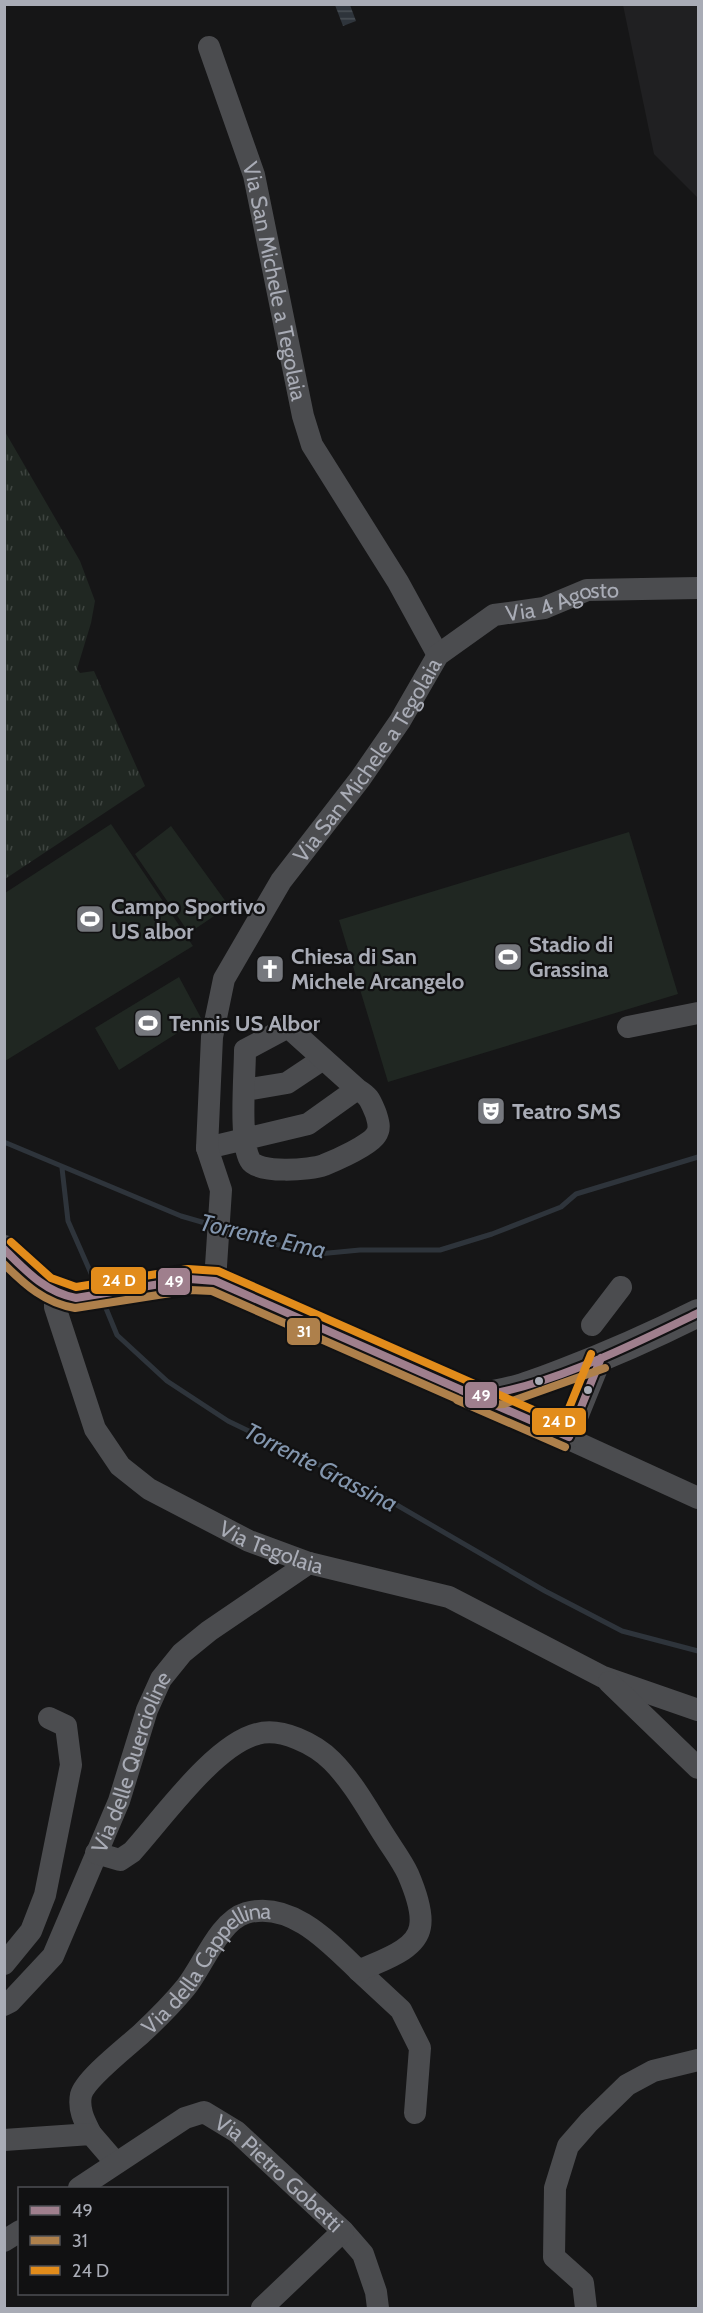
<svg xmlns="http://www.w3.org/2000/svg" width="703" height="2313" viewBox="0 0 703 2313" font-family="Cabin,sans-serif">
<defs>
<pattern id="park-tufts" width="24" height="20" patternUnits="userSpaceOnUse" patternTransform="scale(1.5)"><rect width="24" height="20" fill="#202722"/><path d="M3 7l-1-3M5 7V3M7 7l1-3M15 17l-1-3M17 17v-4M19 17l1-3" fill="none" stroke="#3e4440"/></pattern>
<pattern id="water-rules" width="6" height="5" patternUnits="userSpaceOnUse" patternTransform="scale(1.5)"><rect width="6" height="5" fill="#2e343b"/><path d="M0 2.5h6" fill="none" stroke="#494f55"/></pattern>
</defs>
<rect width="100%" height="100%" fill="#161617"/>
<path fill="#202022" d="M623,5h75v193l-44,-44z"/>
<path fill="#202722" d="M111,824l82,122 -188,115v-168z
M171,826l58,80 -40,27 -54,-79z
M629,832l49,162 -290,88 -49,-162z
M179,977l22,41 -82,52 -24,-42z"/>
<path fill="url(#park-tufts)" d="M4,430l76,131 15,40 -4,22 -14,46 3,4 14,-2 51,115 -140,93z"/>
<path fill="url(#water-rules)" d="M335,5h15l6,16 -13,5z"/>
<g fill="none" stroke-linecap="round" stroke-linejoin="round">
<path stroke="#2e343b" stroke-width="5" d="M4,1142l177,74 31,9
M62,1168l6,53 29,66
M224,1229l51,15 43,10 42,-4h80l52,-16 69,-27 15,-13 122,-37
M103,1301l14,34 50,46 61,40 143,69 174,101 77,40 76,20"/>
<g stroke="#4b4c4f" stroke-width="22">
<path id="s1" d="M209,47l45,128 49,241 9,29 86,137 40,73"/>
<path d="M628,1027l70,-14"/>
<path d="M245,1090l42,-7 36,-24"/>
<path d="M207,1148l101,-24 49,-35c13,8 13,11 19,25 2,7 5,14 0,21 -6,10 -40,25 -52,30 -13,5 -67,9 -74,-5 -11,-19 -5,-86 -5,-110l43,-23 69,62"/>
<path id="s2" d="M215,1281l6,-91 -14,-42 5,-111 12,-58 57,-98 79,-102 40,-58 38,-66 56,-40 50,-7 43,-18 111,-2"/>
<path id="s3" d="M55,1295v12l40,122 25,37 29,23 100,52 60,22 140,34 154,80 95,33"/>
<path d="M592,1325l29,-38"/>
<path d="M475,1396l223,102"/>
<path d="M569,1437l32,-79"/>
<path d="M609,1682l89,86"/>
<path d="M4,1964l27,-33 14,-36 26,-130 -5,-39 -17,-8"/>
<path d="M359,1971l42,39 19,38 -5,65"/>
<path id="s4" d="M4,2005l6,-3 43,-46 66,-155 28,-91 14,-31 21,-26 27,-22 100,-68"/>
<path id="s5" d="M91,2134c-6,-12 -13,-24 -10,-39 4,-16 47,-49 61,-62 15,-14 31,-30 44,-46 17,-21 33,-66 60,-74 45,-13 84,30 113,58 20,-10 57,-20 61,-44 3,-15 -6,-39 -12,-53 -6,-13 -16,-26 -24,-39 -16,-25 -31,-53 -52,-74 -17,-17 -51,-34 -75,-27 -43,11 -95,85 -125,118l-12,8 -24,-7"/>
<path d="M4,2140l87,-6 25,29"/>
<path id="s6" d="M79,2188l106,-70 19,-6 33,20 106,99 20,23 13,38 2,16"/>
<path d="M4,2241l16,-10"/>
<path d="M262,2308l81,-77"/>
<path d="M586,2308l-3,-25 -29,-26 1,-69 13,-42 21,-24 38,-37 26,-14 45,-11"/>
</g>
<path stroke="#4d4e51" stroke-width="28" d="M4,1249c22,21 41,46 72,49l114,-19 25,2 260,115c33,-2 58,-12 89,-24 45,-17 90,-37 134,-59"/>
<g stroke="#111112" stroke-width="12">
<path id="bus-1" d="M4,1249c22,22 41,43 72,49l114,-19 25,2 260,115c70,-7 159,-52 223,-83
M461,1390l108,47 32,-79"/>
</g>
<g stroke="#111112" stroke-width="12">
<path id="bus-2" d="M4,1264c21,21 41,39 71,44l115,-18 22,1 261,115 31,-2 101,-36
M457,1400l108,47"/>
</g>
<g stroke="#111112" stroke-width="12">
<path id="bus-3" d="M11,1242l40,36 25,9 112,-18 30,2 345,152 28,-69"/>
</g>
<use href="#bus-1" stroke="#9f7f8d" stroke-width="8"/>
<use href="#bus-2" stroke="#ae804b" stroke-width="8"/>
<use href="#bus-3" stroke="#e28c1b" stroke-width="8"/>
</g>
<defs>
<g id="stadium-square" transform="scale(1.5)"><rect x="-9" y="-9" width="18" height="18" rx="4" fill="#76787e" stroke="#111112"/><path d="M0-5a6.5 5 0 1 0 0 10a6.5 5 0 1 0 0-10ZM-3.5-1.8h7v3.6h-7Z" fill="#fff"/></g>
<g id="church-square" transform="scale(1.5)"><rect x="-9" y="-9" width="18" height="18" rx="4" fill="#76787e" stroke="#111112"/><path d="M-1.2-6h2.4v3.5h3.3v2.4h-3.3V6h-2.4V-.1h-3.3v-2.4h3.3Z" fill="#fff"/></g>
<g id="theatre-square" transform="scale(1.5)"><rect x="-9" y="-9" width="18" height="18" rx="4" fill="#76787e" stroke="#111112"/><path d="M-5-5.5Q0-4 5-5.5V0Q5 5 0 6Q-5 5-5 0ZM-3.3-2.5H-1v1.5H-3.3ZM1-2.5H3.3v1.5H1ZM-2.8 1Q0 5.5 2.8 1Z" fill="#fff"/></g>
</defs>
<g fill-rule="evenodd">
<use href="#stadium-square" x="90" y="919"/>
<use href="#stadium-square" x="508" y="957"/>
<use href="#church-square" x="270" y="969"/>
<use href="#stadium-square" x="148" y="1023"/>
<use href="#theatre-square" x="491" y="1111"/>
</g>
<g fill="#a9acb6" stroke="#111112" stroke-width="2">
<circle cx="539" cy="1381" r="5"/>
<circle cx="588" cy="1390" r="5"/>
</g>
<g text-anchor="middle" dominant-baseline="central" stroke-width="4.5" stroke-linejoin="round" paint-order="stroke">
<g font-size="22" fill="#a9acb6" stroke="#111112">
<text stroke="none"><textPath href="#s1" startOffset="244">Via San Michele a Tegolaia</textPath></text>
<text stroke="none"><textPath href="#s2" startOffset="834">Via 4 Agosto</textPath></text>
<text stroke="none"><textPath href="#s2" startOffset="568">Via San Michele a Tegolaia</textPath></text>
<text stroke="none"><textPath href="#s3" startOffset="358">Via Tegolaia</textPath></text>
<text stroke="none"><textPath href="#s4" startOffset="279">Via delle Quercioline</textPath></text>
<text stroke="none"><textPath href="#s5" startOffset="224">Via della Cappellina</textPath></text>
<text stroke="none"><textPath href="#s6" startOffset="244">Via Pietro Gobetti</textPath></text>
</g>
<g font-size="22" font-weight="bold" fill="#a9acb6" stroke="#111112" text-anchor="start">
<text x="111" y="906">Campo Sportivo<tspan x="111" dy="25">US albor</tspan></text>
<text x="529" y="944">Stadio di<tspan x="529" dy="25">Grassina</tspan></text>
<text x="291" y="956">Chiesa di San<tspan x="291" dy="25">Michele Arcangelo</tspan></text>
<text x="169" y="1023">Tennis US Albor</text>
<text x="512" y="1111">Teatro SMS</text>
</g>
<g font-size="24" font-style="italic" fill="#8396ae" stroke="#111112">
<text transform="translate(263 1236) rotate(13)">Torrente Ema</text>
<text transform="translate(321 1467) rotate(27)">Torrente Grassina</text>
</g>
</g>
<g stroke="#111112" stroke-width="2">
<rect x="90" y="1266" width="57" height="29" rx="6" fill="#e28c1b"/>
<rect x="157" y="1267" width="34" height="29" rx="6" fill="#9f7f8d"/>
<rect x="286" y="1317" width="35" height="29" rx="6" fill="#ae804b"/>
<rect x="464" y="1381" width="34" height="28" rx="6" fill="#9f7f8d"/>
<rect x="531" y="1407" width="56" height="29" rx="6" fill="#e28c1b"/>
</g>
<g font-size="16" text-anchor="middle" font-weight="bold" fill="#fff">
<text x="119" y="1286">24 D</text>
<text x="174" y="1287">49</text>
<text x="304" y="1337">31</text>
<text x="481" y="1401">49</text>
<text x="559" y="1427">24 D</text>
</g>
<rect width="703" height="2313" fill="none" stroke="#a9acb6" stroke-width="12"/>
<rect x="18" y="2187" width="210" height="108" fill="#111112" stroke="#4e4f54" stroke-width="1.5"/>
<rect x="30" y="2206" width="30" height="9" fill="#9f7f8d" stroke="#4e4f54" stroke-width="1.5"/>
<text x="72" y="2217" font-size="18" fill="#a9acb6">49</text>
<rect x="30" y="2236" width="30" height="9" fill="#ae804b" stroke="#4e4f54" stroke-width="1.5"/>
<text x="72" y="2247" font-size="18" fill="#a9acb6">31</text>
<rect x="30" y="2266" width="30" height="9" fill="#e28c1b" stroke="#4e4f54" stroke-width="1.5"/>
<text x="72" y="2277" font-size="18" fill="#a9acb6">24 D</text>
</svg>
